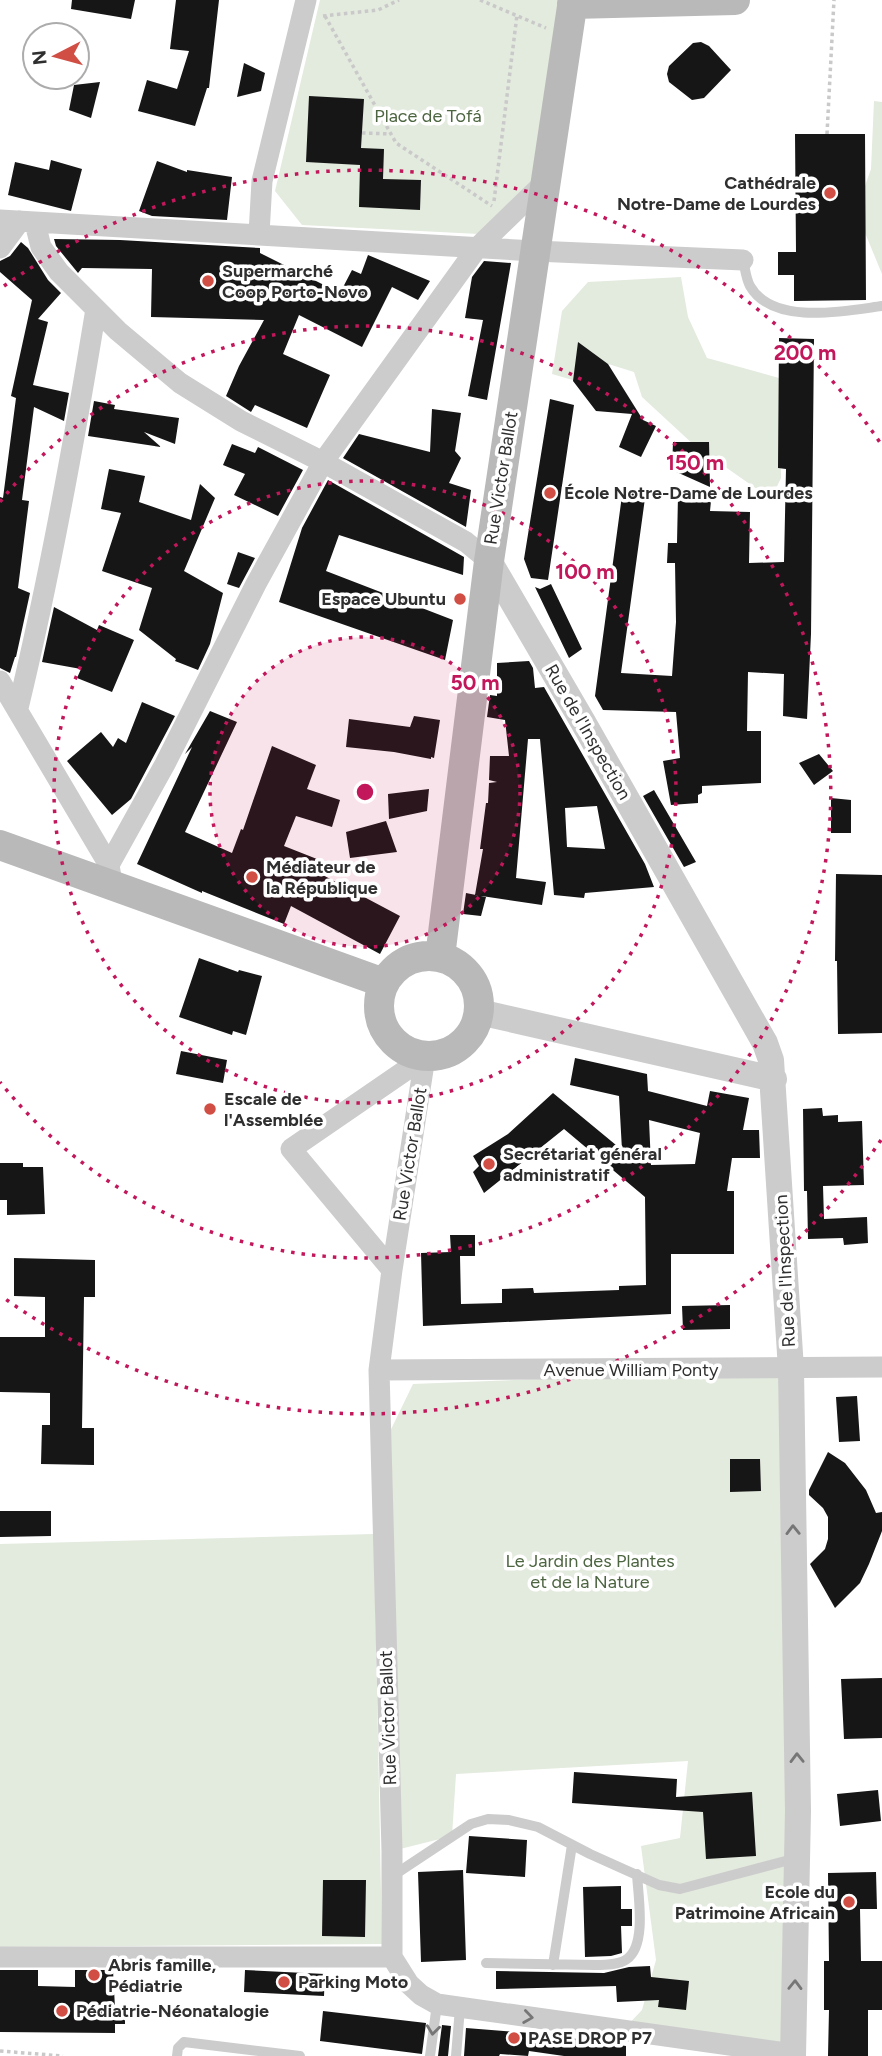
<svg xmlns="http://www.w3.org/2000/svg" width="882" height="2056" viewBox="0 0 882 2056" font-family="Figtree,sans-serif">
<rect width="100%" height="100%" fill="#fff"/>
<path fill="#e3eade" d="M320,0h241l-23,176 -59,58 -177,-9 -27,-34z
M874,101l8,1v172l-26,-63 15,-42z
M681,277l7,40 19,41 72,20 2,100 -10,21 -77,-54 -52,-48 -8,-25 -45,-14 -6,25 -31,-9 10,-63 26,-29z
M790,1369l3,685 -170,-24 19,-20 14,-50 -15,-114 39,-8 8,-77 -232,13 -4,62 -60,15 -11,-401 32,-66z
M374,1534l8,410 -382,3v-403z"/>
<path fill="#161616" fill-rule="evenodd" d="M72,0h63l-4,19 -60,-10z
M176,0h43l-10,88h-2l-12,38 -57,-15 9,-31 30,9 12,-38 -19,-2z
M701,42l8,4 22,24 -27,28 -12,2 -23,-18 -2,-8 2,-8 24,-23z
M244,63l21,10 -4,18 -24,6z
M100,82l-9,36 -22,-8 5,-25z
M309,96l55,3 -3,49 23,1 -1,30 38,1 -1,30 -61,-3 1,-42 -54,-3z
M795,134h70l1,166 -72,1v-26h-16v-23h18z
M51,160l31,9 -11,42 -63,-16 7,-33 34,8z
M157,161l30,11v-2l45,7 -5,43 -75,-4 -13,-5z
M54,239l66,1 140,8v5l80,40 12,-23 9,4 7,-19 62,26 -12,19 -26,-13 -30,60 -63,-32 -16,39 47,21 -23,53 -52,-23 -4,7 -25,-16 13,-30 25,-46 -113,-3 1,-48 -70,-1 -4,5 -22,-27z
M21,242l7,6 20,32 13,13 -23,26 10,3 -15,63 36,8 -5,28 -30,-14 -12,93 7,1 -11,87 12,5 -14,64h-1l-5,16 -10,-5v-171l3,1 13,-100 -5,-2 21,-96 -32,-28v-11l10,-5z
M484,261l27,2 -24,137 -19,-4 15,-76 -18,-2 7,-41z
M779,338l35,1 -3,295 -4,85 -24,-3 1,-42 -36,-2 -1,59h14v52l-59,3v7l-4,2v8l-27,2 -8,-44 17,-3 -4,-46 -73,-2 -8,-14 28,-208 23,3 -25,182 51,3 4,-54 -1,-59h-8l1,-20h9l1,-47 33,5 -1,10 40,1 -1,51 35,-1 2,-93 -8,-1z
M578,342l30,22 35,56 13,6 -15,31 -22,-10 13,-33 -36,-3 -23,-30z
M550,399l24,6 -26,175 -17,-2 -7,-19z
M94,401l21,4 -1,4 65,9 -4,26 -31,-12 17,15 -73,-11z
M432,409l29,4 -6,38 6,7 -12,25 22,7 -5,37 -123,-69 16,-24 71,18z
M673,442h36l1,45 -38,-17z
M232,444l23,9 3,-6 45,23 -25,46 -44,-21 11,-21 -22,-9z
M109,469l36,7 -6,26 52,18 9,-36 15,14 -31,73 39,22 -13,51 -12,26 -23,-9 1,-2 -37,-29 13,-42 -50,-17 19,-58 -20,-4z
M328,480l136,77 -1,18 -124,-40 -13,36 127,49 -8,40 -166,-58 23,-74z
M238,552l17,6 -16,30 -12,-4z
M551,584l31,65 -13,9 -34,-71 5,2z
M54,607l43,23 2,-5 35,15 -22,52 -35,-14 4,-9 -39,-7z
M529,661l4,7 2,20 9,-1 101,177 9,23 -69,6 -1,5 -30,-3 -14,-156h-12l-12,139 30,4 -4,23 -67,-10 8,-46h-3l6,-46h2l1,-20 8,-1 -8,-2 1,-24h19l-4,-36 -18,-3 3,-22 7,1v-33zM597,806l8,43 -38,-2 -2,-39z
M142,702l33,14 -44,83 -19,16 -45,-54 34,-29 12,15 5,-9 8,5z
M210,711l27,11 -52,110 47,21 9,-24 2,1 29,-84 44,19 -9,24 33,11 -8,27 -36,-11 -12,30 38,15 -20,3 98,52 -20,38 -89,-48 -7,18 -82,-33v2l-65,-29 55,-117 -7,7z
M414,716l26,4 -6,38 -3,-1v2l-37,-7 -48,-5 3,-28 61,8z
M819,754l14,17 -19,14 -15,-22z
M429,789l-2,22 -38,8 -1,-25z
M654,790l42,72 -12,5 -41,-71z
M831,798l20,2v33h-20z
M386,821l11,31 -47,6 -4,-26z
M836,874l46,1v158l-44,1 -1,-73h-2z
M466,893l20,4 -5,19 -18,-2z
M199,958l39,14 1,-2 23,6 -16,59 -13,-4 -1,4 -53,-18z
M181,1051l46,9 -4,23 -47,-9z
M575,1058l72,16 1,17 59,15 3,-15 39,7 -6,32h16l1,28h-28l-5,33h7v63h-63v60l-248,12 -2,-73 30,-1 -1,-17h25v21h-15l1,48 41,-1v-14l31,-1 1,5 85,-3v-4l27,-1 -1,-88 -81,-68 -80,64 -11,-21 6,-6 -6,-10 35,-22 45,-41 69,57 -3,-54 -49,-11zM649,1120l51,13 -5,31 -44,1z
M822,1108l1,8 15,-1v7l24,-1 2,64 -41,1 1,33 43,-2 1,26 -24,2 -1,-7 -35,1 -1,-48h-3l-1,-82z
M0,1163h23v4h20l2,47 -38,1v-15h-7z
M14,1258l81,2v37h-11l-2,131h12v37l-53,-1 1,-39h8v-32l-50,-1v-55h45v-40l-31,-1z
M730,1305v24l-47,1 -1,-24z
M857,1396l3,45 -21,1 -3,-45z
M828,1452l17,11 21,27 10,23 6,-1v19l-13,33 -9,19 -25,25 -25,-44 15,-15 3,-10v-22l-5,-9 -14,-13v-5z
M730,1459h30l1,32 -31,1z
M0,1511h51v25l-51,1z
M882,1678v60l-38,1 -3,-60z
M574,1772l103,7 -1,18 76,-5 4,64 -50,3 -3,-47 -131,-9z
M878,1790l3,31 -41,5 -3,-32z
M469,1836l58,4 -2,37 -59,-4z
M463,1870l3,90 -45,2 -3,-90z
M876,1872l1,37h-17l1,52h21v49h-14v46h-40l1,-46h-5v-49h5l-1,-88z
M323,1880h43l-1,57 -43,-1z
M621,1886v23h11v17h-11l1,27 -11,3 -26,1 -2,-70z
M650,1966l1,11 38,4 -3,29 -28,-3 1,-7 -42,2 -1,-16 -120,3v-18l108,2 25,-6z
M0,1970h38v16l37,1v-17h38l2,38h10v16h-10v9l-115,-1z
M245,1970l80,4 -1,22 -80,-4z
M323,2011l103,12 -4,31 -102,-13z
M442,2025l9,1 -3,30h-10z
M466,2028l78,6 82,12v10h-62l-35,-5 -1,5 -28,-2 -1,2h-35z"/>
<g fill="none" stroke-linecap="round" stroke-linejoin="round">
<path stroke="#c9c9c9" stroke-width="3.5" stroke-dasharray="3.5 3.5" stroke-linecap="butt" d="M480,0l66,28
M323,16l55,-6 21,-10
M325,16l71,127 96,63
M362,133l29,1
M827,134l7,-134
M494,201l23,-186
M0,2051l63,5"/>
<path stroke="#ccc" stroke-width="10" d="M743,260c2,8 3,19 7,26 23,40 95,25 132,20
M391,1877l80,-53 17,-5 21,1 29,7 52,27 69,31 21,4 117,-31
M486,1963l109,2c10,0 24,0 32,-6 20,-14 11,-64 10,-85
M553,1965l19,-120
M177,2056l1,-8 6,-6 116,14
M430,2056l7,-52
M456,2056l4,-48"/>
<path stroke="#ccc" stroke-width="21" d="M0,220l535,31 208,9
M35,223l6,24 18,25 59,59 62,52 61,38 82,41 143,80 23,19
M259,234l3,-53 44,-181
M0,248l20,-27
M0,681l109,184 2,12
M18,708c32,-132 56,-265 78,-399
M109,865l56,-101 91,-180 67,-122 154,-214 68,-66
M425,1057l-33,213 -13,100 13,481v106l17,27 12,11 16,9 356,50
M392,1270l-101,-121 134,-92
M379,1370l503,-3
M0,1957h392"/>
<path stroke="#ccc" stroke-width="26" d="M489,561l94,161 182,321 6,17 20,309 7,442 -5,245
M479,1012l295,67"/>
<path stroke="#b9b9b9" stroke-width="30" d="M572,4l163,-4
M0,845l384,138
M379 1006a50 50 0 1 1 100 0a50 50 0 1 1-100 0Z
M440,957l49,-396 84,-561"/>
</g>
<defs><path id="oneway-chevron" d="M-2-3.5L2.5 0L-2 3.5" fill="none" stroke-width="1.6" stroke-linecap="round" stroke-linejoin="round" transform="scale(1.75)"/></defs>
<g stroke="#767676">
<use href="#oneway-chevron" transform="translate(793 1530) rotate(-91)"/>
<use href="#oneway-chevron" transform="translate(797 1758) rotate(-91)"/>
<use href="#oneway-chevron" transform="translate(795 1985) rotate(-89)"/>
<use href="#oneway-chevron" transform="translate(528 2017) rotate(8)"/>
<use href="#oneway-chevron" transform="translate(433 2030) rotate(97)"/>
</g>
<circle cx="365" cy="792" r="155" fill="#c2185b" fill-opacity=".12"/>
<g fill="none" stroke="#c2185b" stroke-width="3.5" stroke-dasharray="3.5 7">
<circle cx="365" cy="792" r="155"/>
<circle cx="365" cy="792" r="311"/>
<path d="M0 502A466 466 0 1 1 0 1082"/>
<path d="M881 1140A622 622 0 0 1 4 1298M4 286A622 622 0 0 1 881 444"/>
</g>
<g fill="#d14e45" stroke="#fff" stroke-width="2.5">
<circle cx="830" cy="193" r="7"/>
<circle cx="208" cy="281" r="7"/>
<circle cx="550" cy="493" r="7"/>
<circle cx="460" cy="599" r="7"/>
<circle cx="252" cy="877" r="7"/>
<circle cx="210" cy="1109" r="7"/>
<circle cx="489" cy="1164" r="7"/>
<circle cx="849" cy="1902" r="7"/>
<circle cx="94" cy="1975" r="7"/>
<circle cx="284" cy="1982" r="7"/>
<circle cx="62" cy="2011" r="7"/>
<circle cx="514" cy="2038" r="7"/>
</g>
<g text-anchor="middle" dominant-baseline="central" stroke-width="7" stroke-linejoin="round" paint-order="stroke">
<g font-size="18" fill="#4d6541" stroke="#fff">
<text x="428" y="116">Place de Tofá</text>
<text x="590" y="1561">Le Jardin des Plantes<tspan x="590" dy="21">et de la Nature</tspan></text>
</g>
<g font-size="18" font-weight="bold" fill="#2f2f2f" stroke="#fff" text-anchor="start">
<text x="816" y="183" text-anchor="end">Cathédrale<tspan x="816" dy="21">Notre-Dame de Lourdes</tspan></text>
<text x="222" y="271">Supermarché<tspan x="222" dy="21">Coop Porto-Novo</tspan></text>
<text x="564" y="493">École Notre-Dame de Lourdes</text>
<text x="446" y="599" text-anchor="end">Espace Ubuntu</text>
<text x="266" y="867">Médiateur de<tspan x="266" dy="21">la République</tspan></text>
<text x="224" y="1099">Escale de<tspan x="224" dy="21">l'Assemblée</tspan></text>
<text x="503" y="1154">Secrétariat général<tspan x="503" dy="21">administratif</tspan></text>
<text x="835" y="1892" text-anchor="end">Ecole du<tspan x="835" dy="21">Patrimoine Africain</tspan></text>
<text x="108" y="1965">Abris famille,<tspan x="108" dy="21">Pédiatrie</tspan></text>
<text x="298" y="1982">Parking Moto</text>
<text x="76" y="2011">Pédiatrie-Néonatalogie</text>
<text x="528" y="2038">PASE DROP P7</text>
</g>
<g font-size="18" fill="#2f2f2f" stroke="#fff">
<text transform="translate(501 478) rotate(-81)">Rue Victor Ballot</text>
<text transform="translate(588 732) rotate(60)">Rue de l'Inspection</text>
<text transform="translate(410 1154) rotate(-81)">Rue Victor Ballot</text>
<text transform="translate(785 1271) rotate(-93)">Rue de l'Inspection</text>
<text x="631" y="1370">Avenue William Ponty</text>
<text transform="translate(388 1718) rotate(-92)">Rue Victor Ballot</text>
</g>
</g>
<circle cx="365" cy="792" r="10" fill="#c2185b" stroke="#fff" stroke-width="3.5"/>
<g font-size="21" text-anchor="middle" font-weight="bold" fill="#c2185b" stroke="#fff" stroke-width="7" stroke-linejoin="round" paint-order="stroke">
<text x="805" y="360">200 m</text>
<text x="695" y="470">150 m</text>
<text x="585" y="579">100 m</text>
<text x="475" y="690">50 m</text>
</g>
<g transform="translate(56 56) rotate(264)"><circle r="33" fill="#ffffff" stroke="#acacac" stroke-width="2"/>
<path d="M0-5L12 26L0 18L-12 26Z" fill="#d14e45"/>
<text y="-10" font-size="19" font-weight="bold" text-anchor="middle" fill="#2f2f2f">N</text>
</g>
</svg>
